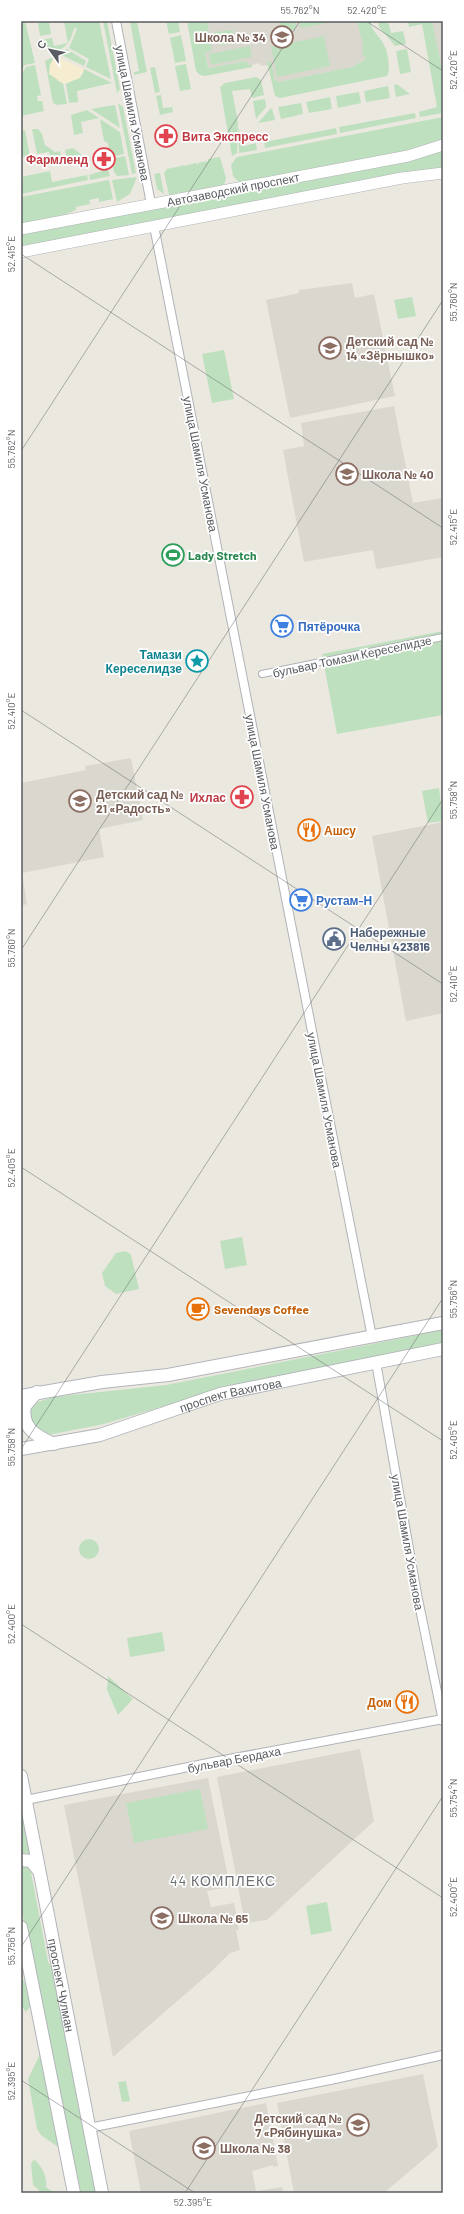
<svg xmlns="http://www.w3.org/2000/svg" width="464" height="2214" viewBox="0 0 464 2214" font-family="Barlow,sans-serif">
<rect width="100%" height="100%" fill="#ebe8e0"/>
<path fill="#dad7cf" d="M199,21h158l10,37 -15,9 -74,15 -3,-3 -4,-18 -4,1 1,3 -7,1 -1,-3 -12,3 -1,-5 -39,7z
M432,21h11v53h-1z
M352,283l3,15 19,-4 21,102 -105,22 -24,-118 33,-7v-3z
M394,406l19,97 30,-5v59l-65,12 -2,-1 -3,-18 -69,12 -21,-112 21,-4 -3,-23z
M131,758l12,62 -44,9 5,28 -82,16 5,31 -6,2v-123l65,-13 -1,-4z
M443,822v191l-37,8 -34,-185z
M360,1749l14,72 -107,99 -22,3 -28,-146z
M208,1778l22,109 -23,4 4,16 23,-4 5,27h-3l4,20 -10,3 -17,17 -100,87 -49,-252z
M423,2074l15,73 -54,46h-90l-17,-90z
M266,2103l12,63 -5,1v-2l-21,6 4,20 26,-4 1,6h-142l-12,-62z"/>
<path fill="#bfe0bf" d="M21,21h4l10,42 -10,2 -4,5z
M49,21l2,13 -11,2 -2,-13z
M64,21h35l12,58 -25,-12 3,-8 -20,-11 8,-19 -2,-2c-6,14 -4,17 -19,25l-14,-7 -1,-5 11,-2 2,8 14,-3z
M103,21h4l13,68 -3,4z
M130,21h7l10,51 -13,3v-3l5,-1z
M166,21h12l2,11 -11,2z
M187,21h20l5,30 -7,2 3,15 39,-7 1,4h4v2l-47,9 -5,-1 -4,-4z
M279,21h16l1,6 -2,3 -13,3z
M299,21h35l-31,7 -3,-2z
M357,21h13c2,11 10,15 14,24 4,7 7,25 3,31l-107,22 -5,-2 -8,-34 4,-1 4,18 3,3 74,-15 14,-8 -4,-6 1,-8z
M378,21h10l3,12 12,-2 3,13 -11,2 -16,-19z
M408,21h24l11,53v39l-23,4 -1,-5 18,-5 -15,-83 -13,3z
M233,30l3,13 -14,2 -5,-2 -3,-11z
M181,35l5,26 -11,2 -5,-25z
M324,36l6,30 -53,11 -6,-30z
M250,46l2,11 -41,8 -2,-11z
M67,49l19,12 -2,5 -25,-12z
M407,49l4,23 -11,2 -4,-23z
M55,56l-5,9 8,16 5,2 4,21 -10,1 -4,-2 -8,-42z
M186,64l5,25 -11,2 -5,-25z
M35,65l6,30 -4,1 1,5h4l2,10 -23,5v-41l5,-8z
M155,67l5,25 -5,1 -5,-25z
M84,69l28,14 -35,8 1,11 -9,1 -3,-19 17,-10z
M256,77l5,3 3,15 -12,3 -2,-9 -18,2 6,31 -1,31 -5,3 -12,-69 5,-4z
M397,84l13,10 -14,3 -2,-12z
M388,86l2,12 -24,4 -2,-11z
M359,92l2,11 -23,5 -2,-12z
M161,95l2,13 9,-1 1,5 -13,3 -4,-19z
M330,97l2,12 -23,4 -3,-11z
M265,99l1,8 -10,12 -3,-18z
M118,103l5,4 13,66 -4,1z
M301,103l2,11 -22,5 -3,-12z
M115,105l5,23 -29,-19z
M272,108l3,12 -17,3 12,-14z
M87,110l12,8 -18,4 2,11 -9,2 -3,-20z
M415,113l1,5 -76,15 -1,-6z
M443,117v23l-36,12 -167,31 -7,-7 -2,-11 6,-8z
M100,119l20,13 4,22 -14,3 -2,-14 -4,-2z
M238,127l6,19 12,-3 1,7 -18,3z
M336,128l1,6 -72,14 -1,-6z
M32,129h6l4,5 3,11 10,7 5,-1 2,10 -10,2 -3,-11 -12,2z
M25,130l5,26 -9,1v-26z
M73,148l8,6v3l-14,3 -2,-10z
M443,150v18l-422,80v-14z
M125,156l4,19 -12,1 -3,-4 -3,-13z
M220,157l6,21 -2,7 -55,10 -5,-22 3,-4 18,-4 1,2 1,-2 9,-2 2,2v-2l9,-2 1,1v-3z
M108,169l2,7 -20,4 -1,-5z
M50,171l2,11 35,-7 1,5 -67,14v-17z
M160,173l4,21 -7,-5 -3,-15z
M137,177l-7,17 -13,8 -5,-22z
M109,180l4,19 -14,3v-4l-10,2 1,4 -14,3v3l-14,6 -41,8v-27z
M412,297l4,19 -18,3 -4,-19z
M224,350l10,49 -22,4 -10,-49z
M443,631v84l-106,19 -15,-80z
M439,788l4,33 -15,2 -6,-32z
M242,1237l5,28 -22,4 -5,-28z
M126,1251l5,4 8,34 -23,5 -11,-8 -3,-13 14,-20z
M443,1330v15l-226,45 -113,34 -56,11 -5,-1 -12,-11 -1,-12 2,-7 21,-7 113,-12z
M79 1549a10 10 0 1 1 20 0a10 10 0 1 1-20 0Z
M162,1632l3,19 -35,6 -3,-19z
M108,1676l25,23 -15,16 -11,-25z
M200,1789l8,40 -74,14 -8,-40z
M24,1816l8,40 -5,-3h-6v-34z
M21,1866h5l5,6 17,89 6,11 43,221h-16l-60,-286z
M327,1902l5,29 -21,4 -5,-29z
M21,1976l7,12 3,18 -5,6 -5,-7z
M40,2054l18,93 -17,-12 -4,-6 -9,-50z
M126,2081l4,20 -8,1 -4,-20z
M34,2159c7,6 14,19 12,28l8,6h-12l-9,-8 -2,-21z"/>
<path fill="#f6edd0" d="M55,56l29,13 -4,9 -16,6 -15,-10 1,-9z"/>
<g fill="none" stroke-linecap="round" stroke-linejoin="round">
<g stroke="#b1b3b7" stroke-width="8">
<path id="pedestrian" d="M262,674l181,-37"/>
</g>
<g stroke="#b1b3b7" stroke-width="10">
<path id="minor" d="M116,21l35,183
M154,226l218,1111
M376,1362l41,232 26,127
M26,1800l187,-38 230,-43
M89,2128l246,-49 108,-24"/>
</g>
<g stroke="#b1b3b7" stroke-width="12">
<path id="tertiary" d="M21,229l387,-73 35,-11
M21,252l381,-74 41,-5"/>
</g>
<g stroke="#b2b5ba" stroke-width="14">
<g id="secondary">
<path d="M37,1392l-12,14c-4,22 11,30 29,38"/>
<path d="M21,1396l81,-14 66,-7 275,-52"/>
<path id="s1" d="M21,1449l79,-14 120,-41 223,-45"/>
<path id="s2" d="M21,1776l81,417"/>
<path d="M21,1860l10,1 8,10"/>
<path d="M21,1927l53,266"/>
</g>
</g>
<use href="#pedestrian" stroke="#fff" stroke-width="6"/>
<use href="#minor" stroke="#fff" stroke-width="8"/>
<use href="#tertiary" stroke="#fff" stroke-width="11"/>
<use href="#secondary" stroke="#fff" stroke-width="12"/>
</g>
<path fill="none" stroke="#595c60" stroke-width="1" stroke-opacity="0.45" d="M366,21l77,50M21,254l422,274M21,451l279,-430M21,710l422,274M21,950l422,-650M21,1167l422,274M21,1449l422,-650M21,1624l422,274M21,1947l422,-649M21,2080l174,113M185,2193l258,-397"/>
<defs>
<g id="school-ring" transform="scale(1.15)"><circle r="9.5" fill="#fff" stroke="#8d6e63" stroke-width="1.5"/><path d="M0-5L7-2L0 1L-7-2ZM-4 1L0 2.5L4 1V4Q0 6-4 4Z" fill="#8d6e63"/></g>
<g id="pharmacy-ring" transform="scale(1.15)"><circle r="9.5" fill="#fff" stroke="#e0444e" stroke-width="1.5"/><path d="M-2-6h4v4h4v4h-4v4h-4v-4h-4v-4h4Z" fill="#e0444e"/></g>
<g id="stadium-ring" transform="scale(1.15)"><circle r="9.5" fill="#fff" stroke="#2e9e5b" stroke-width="1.5"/><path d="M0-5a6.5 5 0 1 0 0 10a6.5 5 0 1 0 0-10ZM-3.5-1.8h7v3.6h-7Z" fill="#2e9e5b"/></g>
<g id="supermarket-ring" transform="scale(1.15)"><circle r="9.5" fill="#fff" stroke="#3f7fe0" stroke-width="1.5"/><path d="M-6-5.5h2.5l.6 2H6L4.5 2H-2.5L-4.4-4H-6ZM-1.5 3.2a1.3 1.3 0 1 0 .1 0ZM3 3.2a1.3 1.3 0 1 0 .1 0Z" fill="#3f7fe0"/></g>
<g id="sight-ring" transform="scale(1.15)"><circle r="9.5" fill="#fff" stroke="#0f9aa8" stroke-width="1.5"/><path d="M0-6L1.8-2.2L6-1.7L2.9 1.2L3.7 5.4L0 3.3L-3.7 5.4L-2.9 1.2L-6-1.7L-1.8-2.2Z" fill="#0f9aa8"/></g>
<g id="restaurant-ring" transform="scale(1.15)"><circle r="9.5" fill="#fff" stroke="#e8710a" stroke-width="1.5"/><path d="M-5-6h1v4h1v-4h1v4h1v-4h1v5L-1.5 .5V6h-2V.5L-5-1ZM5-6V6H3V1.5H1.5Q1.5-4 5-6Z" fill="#e8710a"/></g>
<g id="civic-ring" transform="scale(1.15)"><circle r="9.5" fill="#fff" stroke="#5c6f8a" stroke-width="1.5"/><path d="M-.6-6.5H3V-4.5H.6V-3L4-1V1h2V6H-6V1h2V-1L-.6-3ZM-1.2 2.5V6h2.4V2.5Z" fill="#5c6f8a"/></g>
<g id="cafe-ring" transform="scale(1.15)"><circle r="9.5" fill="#fff" stroke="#e8710a" stroke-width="1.5"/><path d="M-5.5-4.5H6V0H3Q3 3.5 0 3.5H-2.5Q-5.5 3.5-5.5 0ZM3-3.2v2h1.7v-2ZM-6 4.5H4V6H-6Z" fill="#e8710a"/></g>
</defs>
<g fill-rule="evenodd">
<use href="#school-ring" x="282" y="37"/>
<use href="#pharmacy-ring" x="166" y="136"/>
<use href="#pharmacy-ring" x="104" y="159"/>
<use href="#school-ring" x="330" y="348"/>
<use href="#school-ring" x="347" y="474"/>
<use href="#stadium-ring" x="173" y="555"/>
<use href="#supermarket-ring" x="282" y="626"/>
<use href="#sight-ring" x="197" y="661"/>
<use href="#pharmacy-ring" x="242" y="797"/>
<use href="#school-ring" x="80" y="801"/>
<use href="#restaurant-ring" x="309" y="830"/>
<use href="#supermarket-ring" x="301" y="900"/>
<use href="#civic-ring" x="334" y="939"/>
<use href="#cafe-ring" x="198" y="1309"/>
<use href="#restaurant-ring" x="407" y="1702"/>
<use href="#school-ring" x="162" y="1918"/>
<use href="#school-ring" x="358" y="2125"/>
<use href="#school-ring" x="204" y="2148"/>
</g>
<g text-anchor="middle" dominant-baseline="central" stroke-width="3.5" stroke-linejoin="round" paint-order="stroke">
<g font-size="12" font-weight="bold" fill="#785e54" stroke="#fff" text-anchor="start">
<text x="266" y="37" text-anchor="end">Школа № 34</text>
<text x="346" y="341">Детский сад №<tspan x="346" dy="14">14 «Зёрнышко»</tspan></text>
<text x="362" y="474">Школа № 40</text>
<text x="96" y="794">Детский сад №<tspan x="96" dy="14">21 «Радость»</tspan></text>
<text x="178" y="1918">Школа № 65</text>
<text x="342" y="2118" text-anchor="end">Детский сад №<tspan x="342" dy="14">7 «Рябинушка»</tspan></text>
<text x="220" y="2148">Школа № 38</text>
</g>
<g font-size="12" fill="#595c60" stroke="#fff">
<text transform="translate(133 113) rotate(79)">улица Шамиля Усманова</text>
<text transform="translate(233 189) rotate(-11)">Автозаводский проспект</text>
<text transform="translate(201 464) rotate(79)">улица Шамиля Усманова</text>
<text transform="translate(352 656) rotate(-12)">бульвар Томази Кереселидзе</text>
<text transform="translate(263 782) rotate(79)">улица Шамиля Усманова</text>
<text transform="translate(325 1100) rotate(79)">улица Шамиля Усманова</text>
<text stroke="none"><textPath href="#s1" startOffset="217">проспект Вахитова</textPath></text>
<text transform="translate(408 1542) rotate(80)">улица Шамиля Усманова</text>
<text transform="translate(234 1759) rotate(-11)">бульвар Бердаха</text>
<text stroke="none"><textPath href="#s2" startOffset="213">проспект Чулман</textPath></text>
</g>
<g font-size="12" font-weight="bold" fill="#be3a42" stroke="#fff" text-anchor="end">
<text x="182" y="136" text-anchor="start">Вита Экспресс</text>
<text x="88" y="159">Фармленд</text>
<text x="226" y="797">Ихлас</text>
</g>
<g font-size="12" font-weight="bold" fill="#27864d" stroke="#fff" text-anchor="start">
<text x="188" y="555">Lady Stretch</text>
</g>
<g font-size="12" font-weight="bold" fill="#366cbe" stroke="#fff" text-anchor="start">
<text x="298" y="626">Пятёрочка</text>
<text x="316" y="900">Рустам-Н</text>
</g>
<g font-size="12" font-weight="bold" fill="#0d838f" stroke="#fff" text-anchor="end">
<text x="182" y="654">Тамази<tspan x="182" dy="14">Кереселидзе</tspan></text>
</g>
<g font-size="12" font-weight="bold" fill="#c56008" stroke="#fff" text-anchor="start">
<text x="324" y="830">Ашсу</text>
<text x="214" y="1309">Sevendays Coffee</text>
<text x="392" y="1702" text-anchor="end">Дом</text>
</g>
<g font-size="12" font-weight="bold" fill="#4e5e75" stroke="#fff" text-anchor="start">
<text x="350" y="932">Набережные<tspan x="350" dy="14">Челны 423816</tspan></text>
</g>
<g font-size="14" letter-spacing="1" fill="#6a6e72" stroke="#fff">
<text x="223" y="1880">44 КОМПЛЕКС</text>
</g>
</g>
<rect width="464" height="2214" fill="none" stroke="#ffffff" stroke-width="44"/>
<g transform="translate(50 50) rotate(303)" stroke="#ffffff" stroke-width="3" paint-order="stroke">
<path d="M0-3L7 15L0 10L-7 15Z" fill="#595c60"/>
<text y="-6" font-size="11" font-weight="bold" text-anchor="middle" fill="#595c60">С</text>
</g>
<rect x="22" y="22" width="420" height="2170" fill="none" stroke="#595c60" stroke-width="1.5"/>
<g font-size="10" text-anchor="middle" fill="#595c60">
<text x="300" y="14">55.762°N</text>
<text x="367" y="14">52.420°E</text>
<text transform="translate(453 70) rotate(-90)" y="4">52.420°E</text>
<text transform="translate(11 254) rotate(-90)" y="4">52.415°E</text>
<text transform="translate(453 302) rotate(-90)" y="4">55.760°N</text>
<text transform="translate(11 449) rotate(-90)" y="4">55.762°N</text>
<text transform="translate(453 527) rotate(-90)" y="4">52.415°E</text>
<text transform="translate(11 711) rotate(-90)" y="4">52.410°E</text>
<text transform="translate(453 800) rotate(-90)" y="4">55.758°N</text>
<text transform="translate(11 948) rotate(-90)" y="4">55.760°N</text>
<text transform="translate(453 984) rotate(-90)" y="4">52.410°E</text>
<text transform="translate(11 1168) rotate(-90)" y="4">52.405°E</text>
<text transform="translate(453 1299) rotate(-90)" y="4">55.756°N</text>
<text transform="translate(453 1440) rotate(-90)" y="4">52.405°E</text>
<text transform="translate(11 1447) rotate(-90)" y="4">55.758°N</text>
<text transform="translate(11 1624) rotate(-90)" y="4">52.400°E</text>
<text transform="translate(453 1798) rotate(-90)" y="4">55.754°N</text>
<text transform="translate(453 1897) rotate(-90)" y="4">52.400°E</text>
<text transform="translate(11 1946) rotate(-90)" y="4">55.756°N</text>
<text transform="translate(11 2081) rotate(-90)" y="4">52.395°E</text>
<text x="193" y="2206">52.395°E</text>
</g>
</svg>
